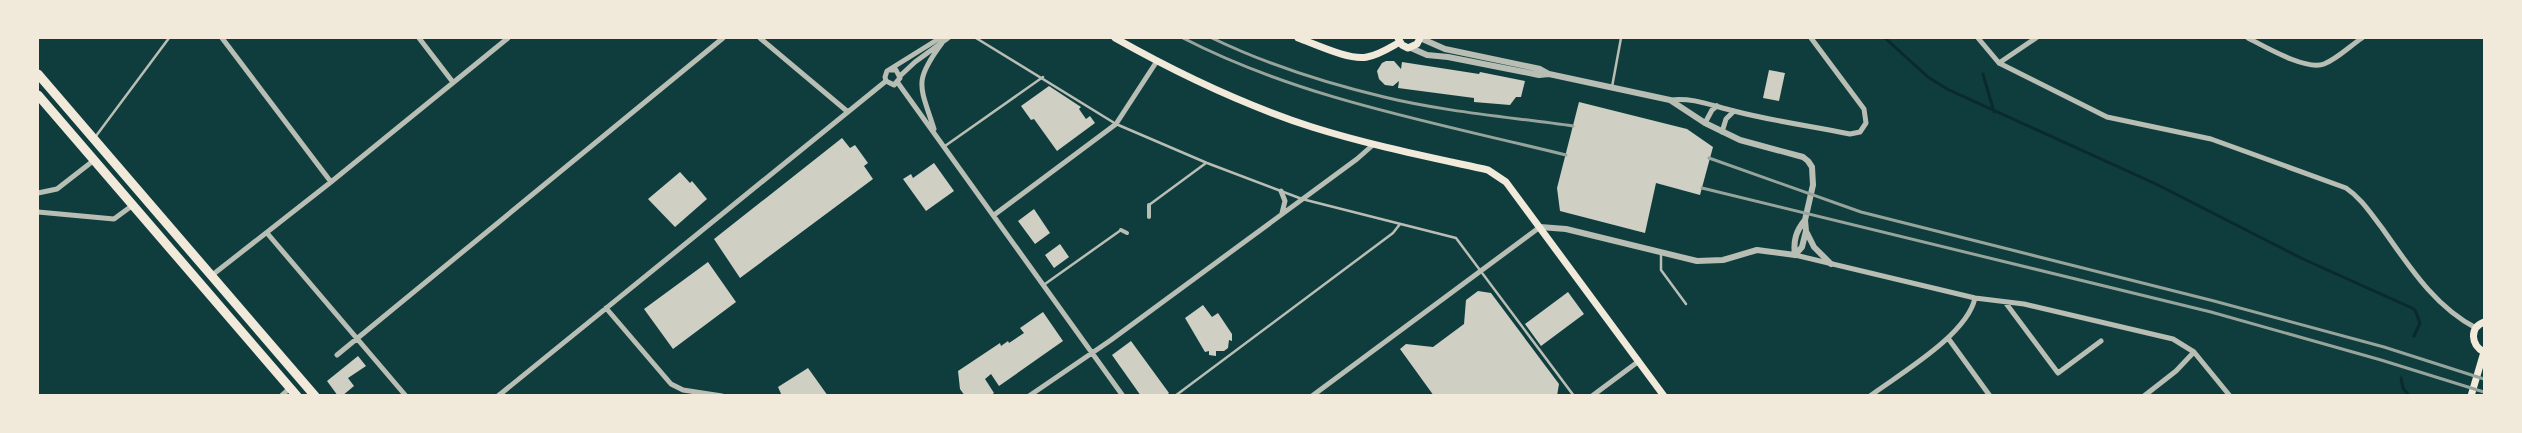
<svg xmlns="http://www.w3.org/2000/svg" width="2522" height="433" viewBox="0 0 2522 433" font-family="Lato,sans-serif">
<rect width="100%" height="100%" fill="#0f3d3e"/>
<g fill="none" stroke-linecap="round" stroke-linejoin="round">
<path stroke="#0a2a2b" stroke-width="3" d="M1885,38l43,39 19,12 209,95 147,75 109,49 3,2 5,13 -6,13
M1983,74l11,38
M2401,378l2,10 6,8"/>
</g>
<path fill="#cfcfc3" d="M1386,61h8l7,8 1,-7 77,12 1,-2 45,9 -4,16h-5l-6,8 -36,-3v-4l-76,-10 1,-7 -6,5 -8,-1 -6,-6 -2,-8 5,-8z
M1769,70l16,3 -6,28 -16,-3z
M1049,86l32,21 -2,2 7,10 4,-3 5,7 -38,28 -23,-32 -3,1 -10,-14z
M1579,102l108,27 26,18 -13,48 -44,-12 -11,50 -85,-22 -3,-23z
M842,138l8,10 5,-3 13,18 -4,3 9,13 -133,99 -26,-39z
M934,163l20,28 -28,20 -23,-32 8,-5 2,4z
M680,172l10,11 2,-2 15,18 -32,28 -27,-28z
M1034,209l16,24 -15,11 -17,-23z
M1060,244l9,13 -15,11 -9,-13z
M708,262l28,40 -63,47 -29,-40z
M1478,291l13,2 68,91 -2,12h-123l-34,-47 6,-5 27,3 31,-23 2,-24z
M1568,292l16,22 -43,32 -16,-22z
M1203,305l9,12 6,-4 14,21v7l-3,-1 -1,8 -4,3h-8v5l-7,-1v-4l-4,1 -20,-34z
M1043,312l20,29 -64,45 -8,-12 -6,5 9,14 -4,3h-25l-5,-7 -2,-18 42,-28 1,3 7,-5 1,2 15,-10 -4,-5z
M1131,341l38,52 -3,3h-25l-29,-41z
M358,356l8,10 -18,12 6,8 -12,10h-4l-11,-15z
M808,368l20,28h-46l-4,-9z"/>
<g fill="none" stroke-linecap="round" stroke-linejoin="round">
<path stroke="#b8beb3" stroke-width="2.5" d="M976,38l140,86 91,39 95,36 154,39 118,158
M1612,87l9,-49
M96,136l73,-98
M945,146l98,-69
M1149,205l57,-42
M1661,254v16l25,34
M1045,284l76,-54
M1175,396l218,-163 7,-9"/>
<path stroke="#b8beb3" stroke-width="4" d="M1149,205v12
M1121,230l6,3"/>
<path stroke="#b8beb3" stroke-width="5" d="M222,38l109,144
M419,38l33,43
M760,38l88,74
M1978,38l21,25 108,54 104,22 135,49c15,10 25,26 36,40 27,38 52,78 94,100
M2248,38c16,8 58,33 76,26 13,-5 26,-18 38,-26
M1999,63l37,-25
M900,76l15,-14 33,-24
M886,81l-1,-4 2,-6 53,-33
M886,81l8,4 6,-7 -4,-8h-7
M898,83l225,313
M1670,100c23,-3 43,6 64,11 38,10 77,15 116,23l10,-2 6,-9 -2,-14 -53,-71
M1705,123l7,-13 5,-4
M934,129c-14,-44 -21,-47 8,-86
M1722,132l4,-13 8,-8
M1281,191l4,10 -3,12
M38,193l19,-4 36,-28
M38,212l76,7 19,-14
M994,215l122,-91 41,-63
M267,233l139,163
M1795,255l180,43 49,6 149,35 21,13 36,44
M211,276l120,-94 177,-144
M2005,302l53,71 43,-32
M606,308l65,76 12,6 39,6
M1948,338l42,58
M337,355l386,-317
M281,396l9,-8
M498,396l388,-315
M1029,396l82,-56 246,-181 17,-15
M1312,396l228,-169
M1592,396l47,-35
M1870,396c31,-23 97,-61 105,-98
M2144,396l32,-25 18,-19"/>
<path stroke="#b8beb3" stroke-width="6" d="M1420,38l25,11 95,20 9,5
M1411,48l16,7 21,2 91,18 10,-1 121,26 35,23 35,17 63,17 5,4 4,6 1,18 -8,35 1,11 -4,16 -7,8
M1540,227l26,2 131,32 26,-1 34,-10 38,5
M1807,233l7,14 17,17
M1795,255c-2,-14 1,-24 10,-35"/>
<path stroke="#f1e9da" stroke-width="7" d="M1115,38c62,35 129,67 197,89 57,18 117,30 176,43l18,12 158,214
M1298,38c17,6 52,23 69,19 12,-2 22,-9 33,-15
M1398,38l4,7 6,3 9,-4 3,-6
M2484,322c-15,6 -13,23 0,30
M2471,396l13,-44"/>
<path stroke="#f1e9da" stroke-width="9" d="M38,74l277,322
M38,95l259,301"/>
<path stroke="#97a49c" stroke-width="3" d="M1183,38c118,61 254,85 383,117
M1212,38c54,26 113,45 172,59 62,15 126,20 189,29
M1709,158l152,54 353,89 170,46 100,32
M1702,188l509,124 170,48 103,32"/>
</g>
<rect width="2522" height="433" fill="none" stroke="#f1e9da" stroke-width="78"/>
</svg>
